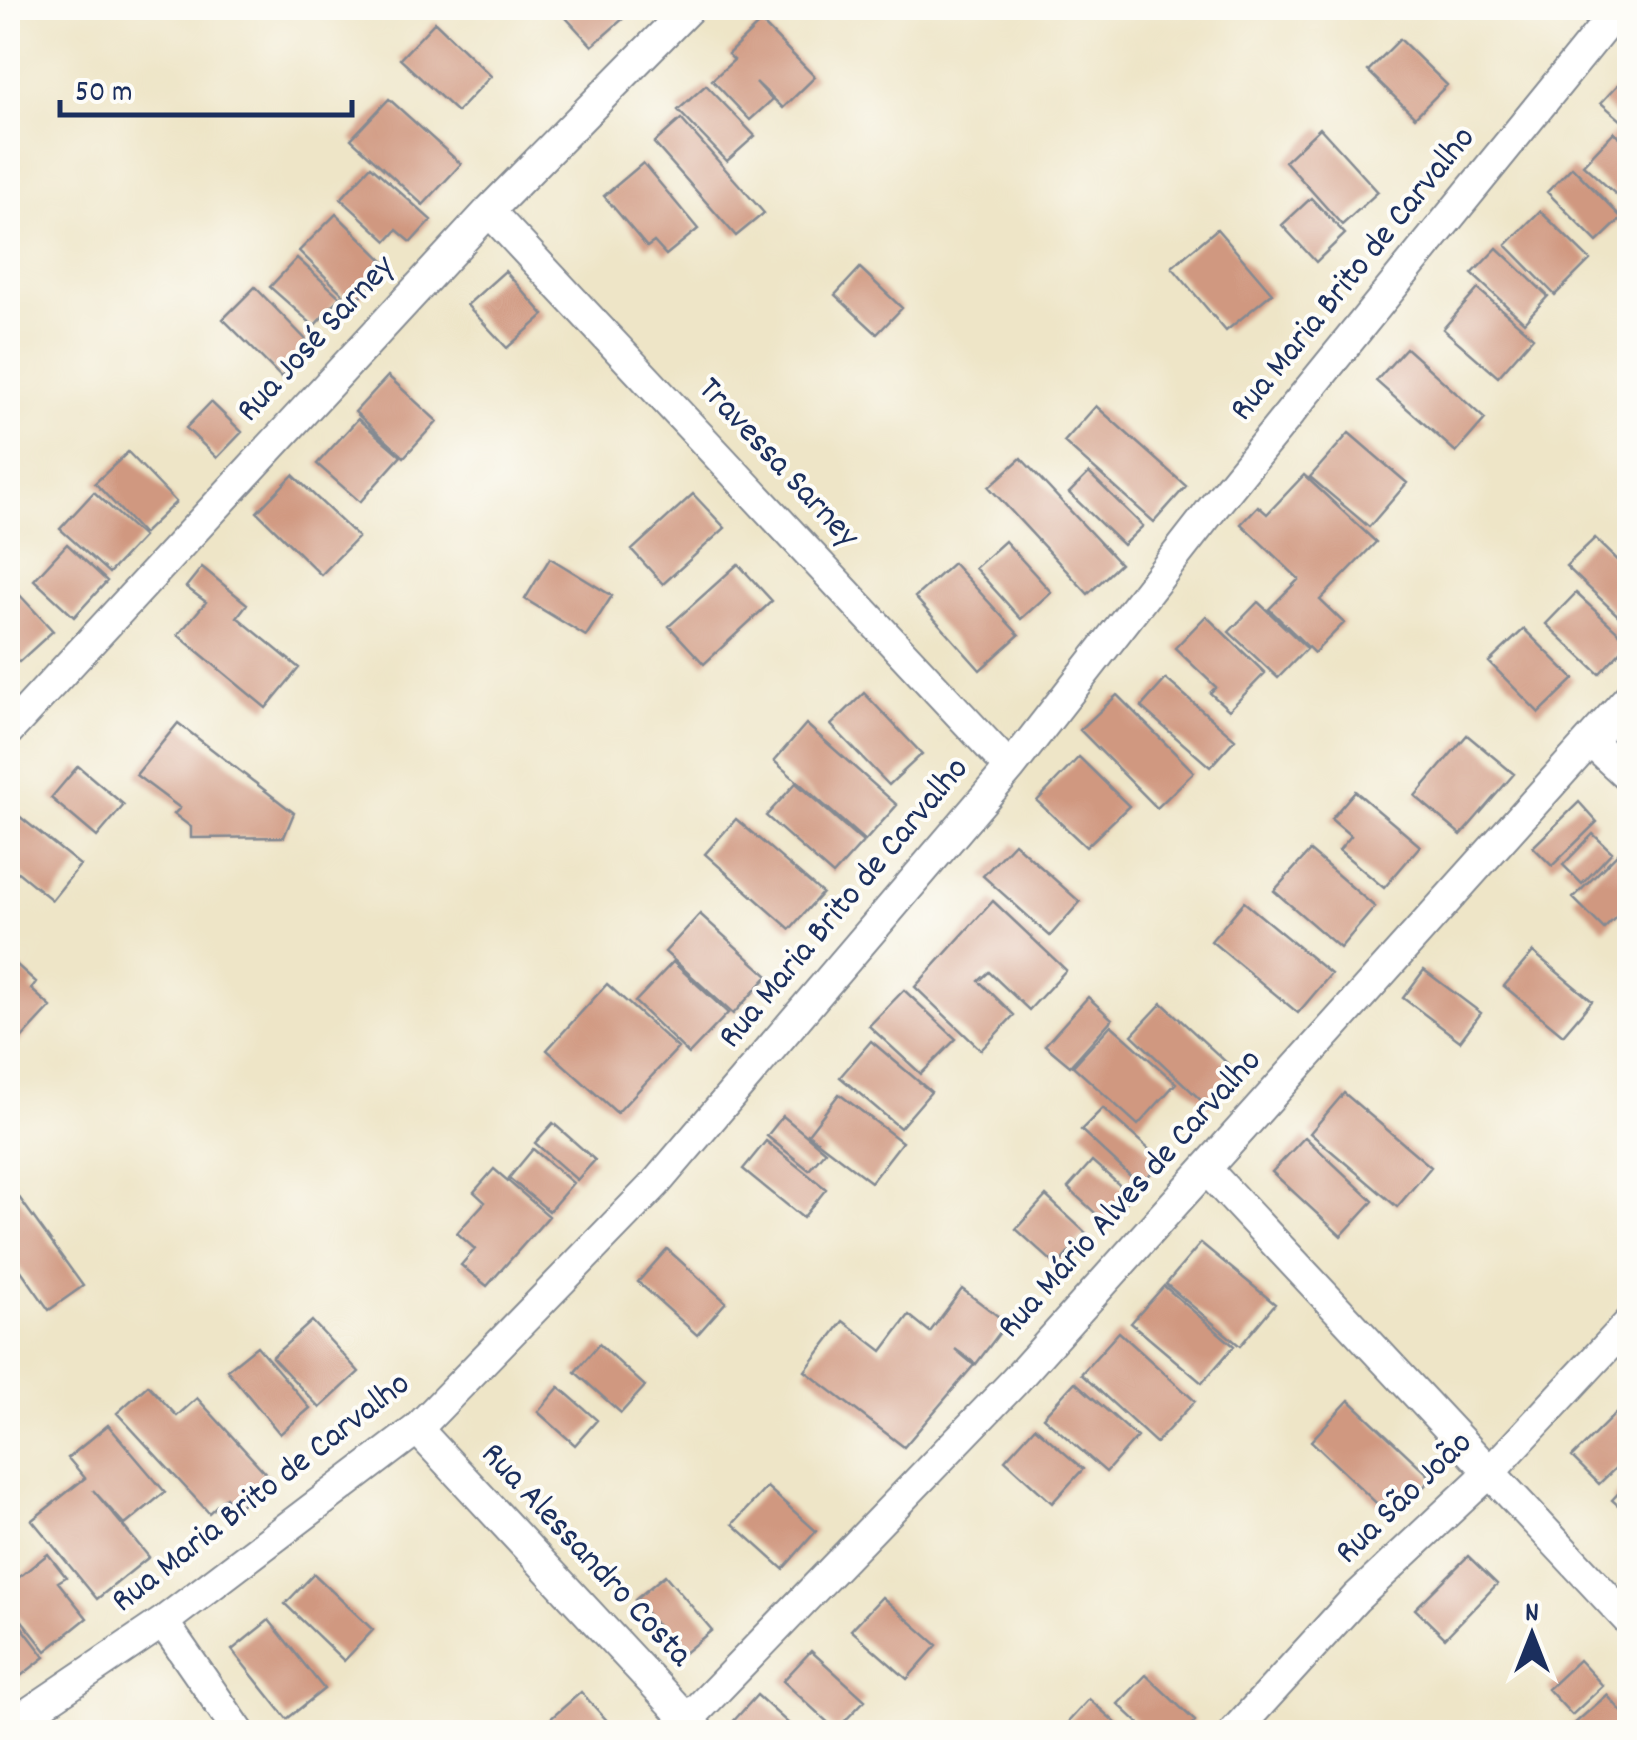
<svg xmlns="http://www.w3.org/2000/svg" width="1637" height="1740" viewBox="0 0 1637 1740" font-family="Dekko,sans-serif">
<rect width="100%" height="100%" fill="#fdfcf7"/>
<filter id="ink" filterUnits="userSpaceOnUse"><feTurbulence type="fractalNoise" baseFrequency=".01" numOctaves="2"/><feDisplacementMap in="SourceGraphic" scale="20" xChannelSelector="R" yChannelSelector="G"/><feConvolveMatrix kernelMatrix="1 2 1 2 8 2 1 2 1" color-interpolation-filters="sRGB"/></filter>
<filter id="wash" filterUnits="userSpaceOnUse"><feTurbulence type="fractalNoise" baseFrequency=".0048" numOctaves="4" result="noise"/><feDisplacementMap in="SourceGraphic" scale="40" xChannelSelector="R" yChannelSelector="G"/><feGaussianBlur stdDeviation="2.25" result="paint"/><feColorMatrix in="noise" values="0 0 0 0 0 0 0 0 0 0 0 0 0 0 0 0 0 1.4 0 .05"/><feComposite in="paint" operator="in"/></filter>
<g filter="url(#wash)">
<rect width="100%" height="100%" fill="#eee5c7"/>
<g id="blocks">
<path fill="#d09880" d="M557,8h60l8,9 -33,29z
M435,22l56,54 -34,36 -57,-53z
M761,22l54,55 -32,31 -27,-26 16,18 -22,20 -38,-40 22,-20 -6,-6z
M1400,39l47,46 -32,32 -47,-46z
M1630,72v56l-29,-25z
M706,85l49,51 -28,25 -49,-51z
M389,99l72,65 -38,41 -72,-66z
M681,119l83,94 -28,23 -82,-93z
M1320,128l58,64 -36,33 -57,-64z
M1614,132l16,14v61l-47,-42z
M643,163l55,66 -32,26 -12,-13 -7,5 -43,-51z
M371,166l60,54 -20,22 -14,-12 -10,11 -46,-42z
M1572,167l50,51 -25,24 -50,-50z
M1311,198l34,36 -29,28 -34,-37z
M1540,211l50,49 -35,35 -49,-50z
M336,214l54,53 -37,37 -54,-53z
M1217,229l55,64 -46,38 -54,-64z
M1497,248l51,48 -24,26 -52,-48z
M297,258l43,39 -26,29 -44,-39z
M860,268l42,40 -25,26 -42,-39z
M505,271l39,44 -37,33 -40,-43z
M255,287l57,59 -31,31 -58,-58z
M1478,289l55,48 -35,40 -55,-48z
M1406,348l79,71 -29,33 -80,-71z
M388,376l49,45 -33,36 -49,-45z
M211,402l31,30 -25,26 -31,-30z
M1096,406l90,80 -32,36 -90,-80z
M358,419l43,37 -41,46 -43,-38z
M1349,433l58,50 -38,44 -59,-50z
M128,452l48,50 -33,32 -48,-51z
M1021,458l99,106 -32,30 -99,-107z
M1089,473l54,53 -20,19 -54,-52z
M293,475l65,62 -37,38 -64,-63z
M1304,475l72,67 -56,58 24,23 -30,30 -45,-44 30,-30 -58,-55 17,-18 9,8z
M94,492l49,45 -34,36 -49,-44z
M693,494l32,34 -62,56 -31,-34z
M1595,538l35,34v55l-64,-61z
M1005,541l46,51 -30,27 -46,-51z
M67,544l40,37 -33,36 -40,-37z
M550,558l62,38 -26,40 -61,-37z
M953,563l66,72 -39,35 -65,-73z
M738,564l34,37 -68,63 -35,-38z
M202,567l45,37 -10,13 62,51 -33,40 -88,-73 28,-33 -20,-15z
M16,591l37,40 -34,31 -11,-12v-50z
M1576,593l53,49 -30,32 -53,-50z
M1258,602l49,46 -29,30 -49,-46z
M1206,616l59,57 -36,37 -19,-17 6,-6 -41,-39z
M1524,629l50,50 -35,34 -50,-51z
M1166,679l69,60 -25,28 -69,-60z
M864,693l58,61 -33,31 -58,-60z
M1117,695l77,77 -37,36 -77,-78z
M178,723l116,90 -10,24 -93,1v-11l-17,-13 6,-6 -44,-33z
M806,724l91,81 -32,36 -91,-80z
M1467,735l47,39 -53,61 -46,-39z
M1079,757l50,49 -43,41 -49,-46z
M78,766l46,39 -27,32 -46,-39z
M796,783l67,59 -30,33 -67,-59z
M1355,791l65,55 -36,42 -45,-38 12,-14 -20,-17z
M1579,802l18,20 -45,44 -19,-19z
M14,812l66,53 -28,35 -44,-36v-44z
M736,819l86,74 -32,36 -85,-75z
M1593,834l19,18 -30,32 -19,-19z
M1630,841v62l-26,26 -31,-31z
M1014,843l66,59 -30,34 -67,-60z
M1310,851l65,56 -35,41 -66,-57z
M993,901l73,69 -37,40 -40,-38 -10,9 35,34 -33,35 -66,-63z
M1244,902l87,72 -33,39 -87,-72z
M700,914l68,62 -35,38 -68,-62z
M1533,952l59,49 -29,34 -59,-49z
M8,957l28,25 -5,7 20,18 -37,40 -6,-6z
M673,962l55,51 -39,41 -54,-52z
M1424,970l57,43 -21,28 -57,-43z
M607,984l71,64 -61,65 -70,-63z
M904,990l52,49 -35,35 -52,-48z
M1088,997l24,22 -42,47 -25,-21z
M1162,1003l77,71 -31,33 -76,-72z
M1111,1025l65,58 -38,42 -65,-59z
M871,1041l60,51 -31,36 -60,-51z
M1344,1093l87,74 -34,40 -87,-74z
M839,1094l63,48 -31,40 -63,-48z
M1103,1108l59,53 -22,24 -59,-55z
M783,1116l42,35 -16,19 -42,-34z
M553,1123l42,37 -18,20 -42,-37z
M1305,1137l68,64 -32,35 -69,-64z
M766,1141l60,48 -23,29 -60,-49z
M533,1149l40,34 -24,28 -40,-33z
M1092,1161l40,35 -25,28 -39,-36z
M494,1169l55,47 -62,70 -26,-21 14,-16 -18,-16 28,-31 -11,-10z
M8,1182l75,104 -34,24 -41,-58z
M1046,1196l40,37 -29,33 -41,-37z
M1201,1243l74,61 -35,42 -74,-62z
M667,1249l59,53 -29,33 -59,-53z
M1164,1286l70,60 -32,37 -71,-60z
M962,1289l45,34 -31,41 -21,-15 19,16 -70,82 -99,-76 38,-50 39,30 27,-36 21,17z
M312,1321l47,51 -39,36 -48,-51z
M1119,1332l76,69 -39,42 -75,-69z
M599,1344l46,42 -24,27 -46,-41z
M257,1346l53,62 -30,26 -53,-64z
M1075,1382l62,55 -31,35 -63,-55z
M148,1385l29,31 20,-18 73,80 -33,30 -11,-11 -17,16 -92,-100z
M559,1387l38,33 -22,25 -37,-33z
M1349,1400l83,78 -39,41 -82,-78z
M1619,1410l11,11v33l-31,30 -27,-27z
M108,1425l57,67 -40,33 -32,-35 56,67 -52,42 -65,-79 53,-42 -17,-20z
M1035,1427l48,42 -31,34 -47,-43z
M1630,1481v35l-18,-16z
M767,1487l49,44 -33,38 -50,-45z
M48,1554l18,23 -8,5 29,36 -41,33 -38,-48v-17z
M1468,1556l29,28 -52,54 -30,-29z
M314,1574l59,56 -29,31 -59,-57z
M665,1575l47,55 -30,25 -47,-55z
M882,1597l55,48 -30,34 -56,-49z
M8,1609l37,48 -37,29z
M269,1620l55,69 -37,30 -55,-69z
M811,1651l54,49 -29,30 -53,-49z
M1579,1660l24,26 -31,29 -24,-26z
M1146,1675l49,46 -11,11h-36l-30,-28z
M581,1692l30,33 -8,7h-43l-11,-12z
M757,1695l41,37h-59l-9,-7z
M1607,1695l23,26v11h-65z
M1089,1699l37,33h-67z"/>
</g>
</g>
<g filter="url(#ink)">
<use href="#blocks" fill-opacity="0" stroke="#848a92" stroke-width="2.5"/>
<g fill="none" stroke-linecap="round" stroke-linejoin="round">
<g stroke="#848a92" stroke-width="34">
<path id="minor" d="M489,211l521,557
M8,731l481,-520 200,-203
M1590,741l40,37
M1206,1169l424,453
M417,1429l282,303
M163,1622l76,110
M8,1727l155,-105 254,-193 239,-246 354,-415 206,-264 403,-496
M676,1732l338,-350 616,-686
M1234,1732l122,-134 135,-127 139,-149"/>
</g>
<use href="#minor" stroke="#fff" stroke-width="30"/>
</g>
</g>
<g text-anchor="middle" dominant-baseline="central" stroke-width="8" stroke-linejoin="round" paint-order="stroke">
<g font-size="35" fill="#1b2f5e" stroke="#fdfcf7">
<text transform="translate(1354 275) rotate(-51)">Rua Maria Brito de Carvalho</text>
<text transform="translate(317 340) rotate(-47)">Rua José Sarney</text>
<text transform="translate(777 464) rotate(47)">Travessa Sarney</text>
<text transform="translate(845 904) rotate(-50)">Rua Maria Brito de Carvalho</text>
<text transform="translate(1131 1195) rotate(-48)">Rua Mário Alves de Carvalho</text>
<text transform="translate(262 1494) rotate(-38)">Rua Maria Brito de Carvalho</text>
<text transform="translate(1405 1499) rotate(-44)">Rua São João</text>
<text transform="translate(585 1556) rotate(47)">Rua Alessandro Costa</text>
</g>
</g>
<rect width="1637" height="1740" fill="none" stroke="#fdfcf7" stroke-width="40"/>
<g transform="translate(1532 1635)" stroke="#fdfcf7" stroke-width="8" paint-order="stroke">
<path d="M0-8L18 38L0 25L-18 38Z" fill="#1b2f5e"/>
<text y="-15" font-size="28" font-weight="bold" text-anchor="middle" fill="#1b2f5e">N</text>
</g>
<path d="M60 100v15h292v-15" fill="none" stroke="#1b2f5e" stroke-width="5"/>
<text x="75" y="100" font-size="30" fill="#1b2f5e" stroke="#fdfcf7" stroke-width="8" paint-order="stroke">50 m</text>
</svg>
